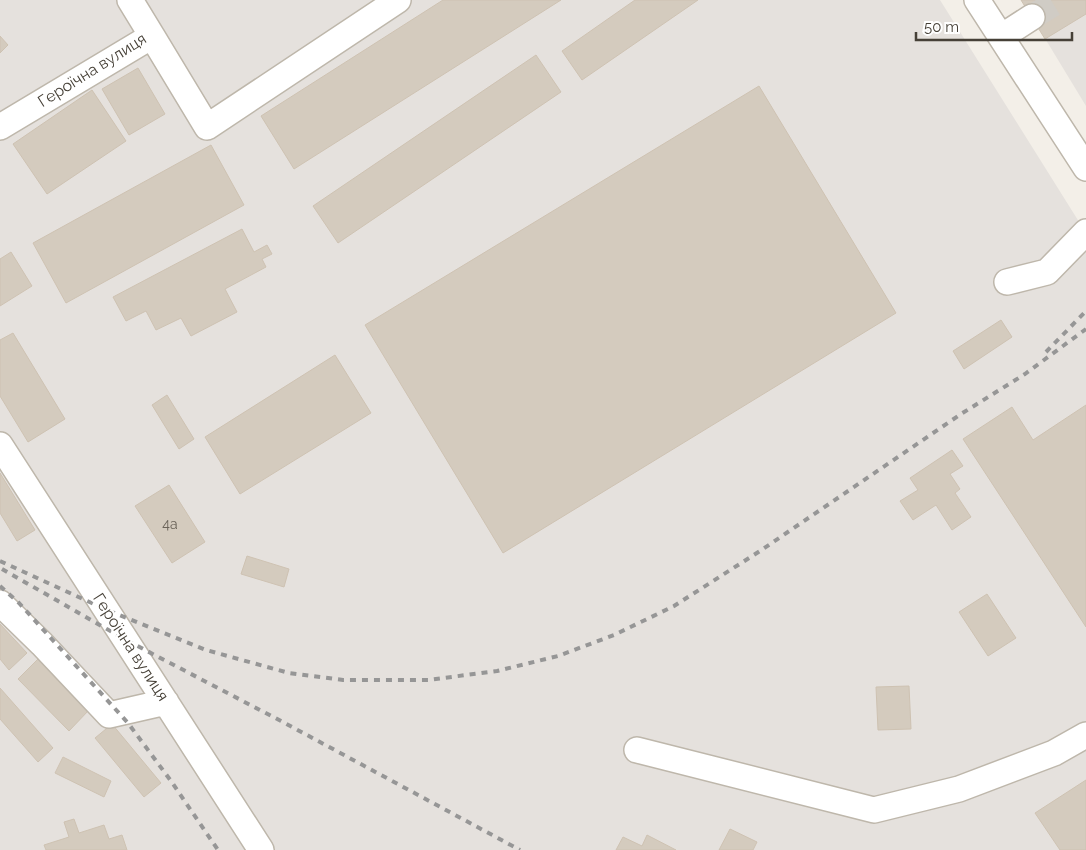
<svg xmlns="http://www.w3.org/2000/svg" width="1086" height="850" viewBox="0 0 1086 850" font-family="Raleway,sans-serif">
<rect width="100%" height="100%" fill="#f3efe8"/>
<path fill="#e5e1dd" d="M0,0h940l146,233v617h-1086z
M1086,0v106l-54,-89z"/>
<path fill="#d4cbbe" stroke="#cec2b2" d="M443,0h118l-267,169 -33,-53z
M635,0h63l-116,80 -20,-29z
M1021,0h65v14l-41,25z
M0,36l8,9 -8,8z
M536,55l25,37 -223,151 -25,-37z
M138,68l27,46 -36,21 -27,-46z
M759,86l137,227 -393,240 -138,-228z
M92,90l34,51 -79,53 -34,-50z
M211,145l33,60 -178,98 -33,-60z
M242,229l12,23 13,-7 5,9 -10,5 4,8 -41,22 12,23 -46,24 -10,-18 -25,12 -10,-19 -20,10 -13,-24z
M11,252l21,34 -32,20v-47z
M1001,320l11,17 -48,32 -11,-18z
M13,333l52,86 -37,23 -28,-46v-56z
M335,355l36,58 -131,81 -35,-57z
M167,395l27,44 -15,10 -27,-44z
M1086,405v222l-123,-188 49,-32 21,33z
M952,450l11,16 -13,8 10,15 -5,4 16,24 -19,13 -16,-25 -23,15 -13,-19 18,-11 -8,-12z
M0,473l35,57 -18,11 -17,-28z
M169,485l36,57 -33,21 -37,-57z
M247,556l42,13 -5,18 -43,-13z
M987,594l29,44 -28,18 -29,-44z
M0,624l27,29 -18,17 -9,-11z
M38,659l51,51 -20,21 -51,-52z
M909,686l2,43 -33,1 -2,-43z
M0,688l53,60 -15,14 -38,-43z
M112,724l49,59 -17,14 -49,-59z
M63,757l48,24 -7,16 -49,-24z
M1086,780v70h-26l-25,-37z
M74,819l5,14 25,-8 5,14 13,-4 5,15h-81l-2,-5 25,-8 -5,-15z
M730,829l27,13 -4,8h-34z
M647,835l29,15h-60l7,-13 19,9z"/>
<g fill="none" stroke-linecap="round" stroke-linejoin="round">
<path stroke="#d0ccc5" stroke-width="25" stroke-dasharray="25 12" stroke-linecap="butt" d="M1032,17l28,-17"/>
<g stroke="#beb7ab" stroke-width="28">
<path id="minor" d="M977,0l109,168
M152,36l55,91 191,-127
M1001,37l31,-20
M0,127l152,-91 -22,-36
M1007,282l40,-10 39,-40
M0,445l261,405
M0,603l42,41 67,71 57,-13
M637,750l237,60 85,-21 95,-36 32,-18"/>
</g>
<use href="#minor" stroke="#fff" stroke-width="25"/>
<path stroke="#969696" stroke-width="4" stroke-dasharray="6 6" stroke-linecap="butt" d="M1046,352l40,-41
M0,561l107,49 99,40 83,23 54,7h85l69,-9 61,-15 56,-21 60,-29 86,-55 201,-137 64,-40 61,-45
M2,569l124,71 155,81 239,129
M0,586l19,17 109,120 43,58 47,69"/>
</g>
<g text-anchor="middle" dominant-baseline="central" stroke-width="4.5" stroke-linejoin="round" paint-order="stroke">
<g font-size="14" fill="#6a6359">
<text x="170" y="524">4а</text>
</g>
<g font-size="16" fill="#464037" stroke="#fff">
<text transform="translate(92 70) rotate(-32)">Героїчна вулиця</text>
<text transform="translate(131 647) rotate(57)">Героїчна вулиця</text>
</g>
</g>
<path d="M916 32v8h156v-8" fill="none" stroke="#464037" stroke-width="2.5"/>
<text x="924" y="32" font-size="15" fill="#464037" stroke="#ffffff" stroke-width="4" paint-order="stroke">50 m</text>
</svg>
